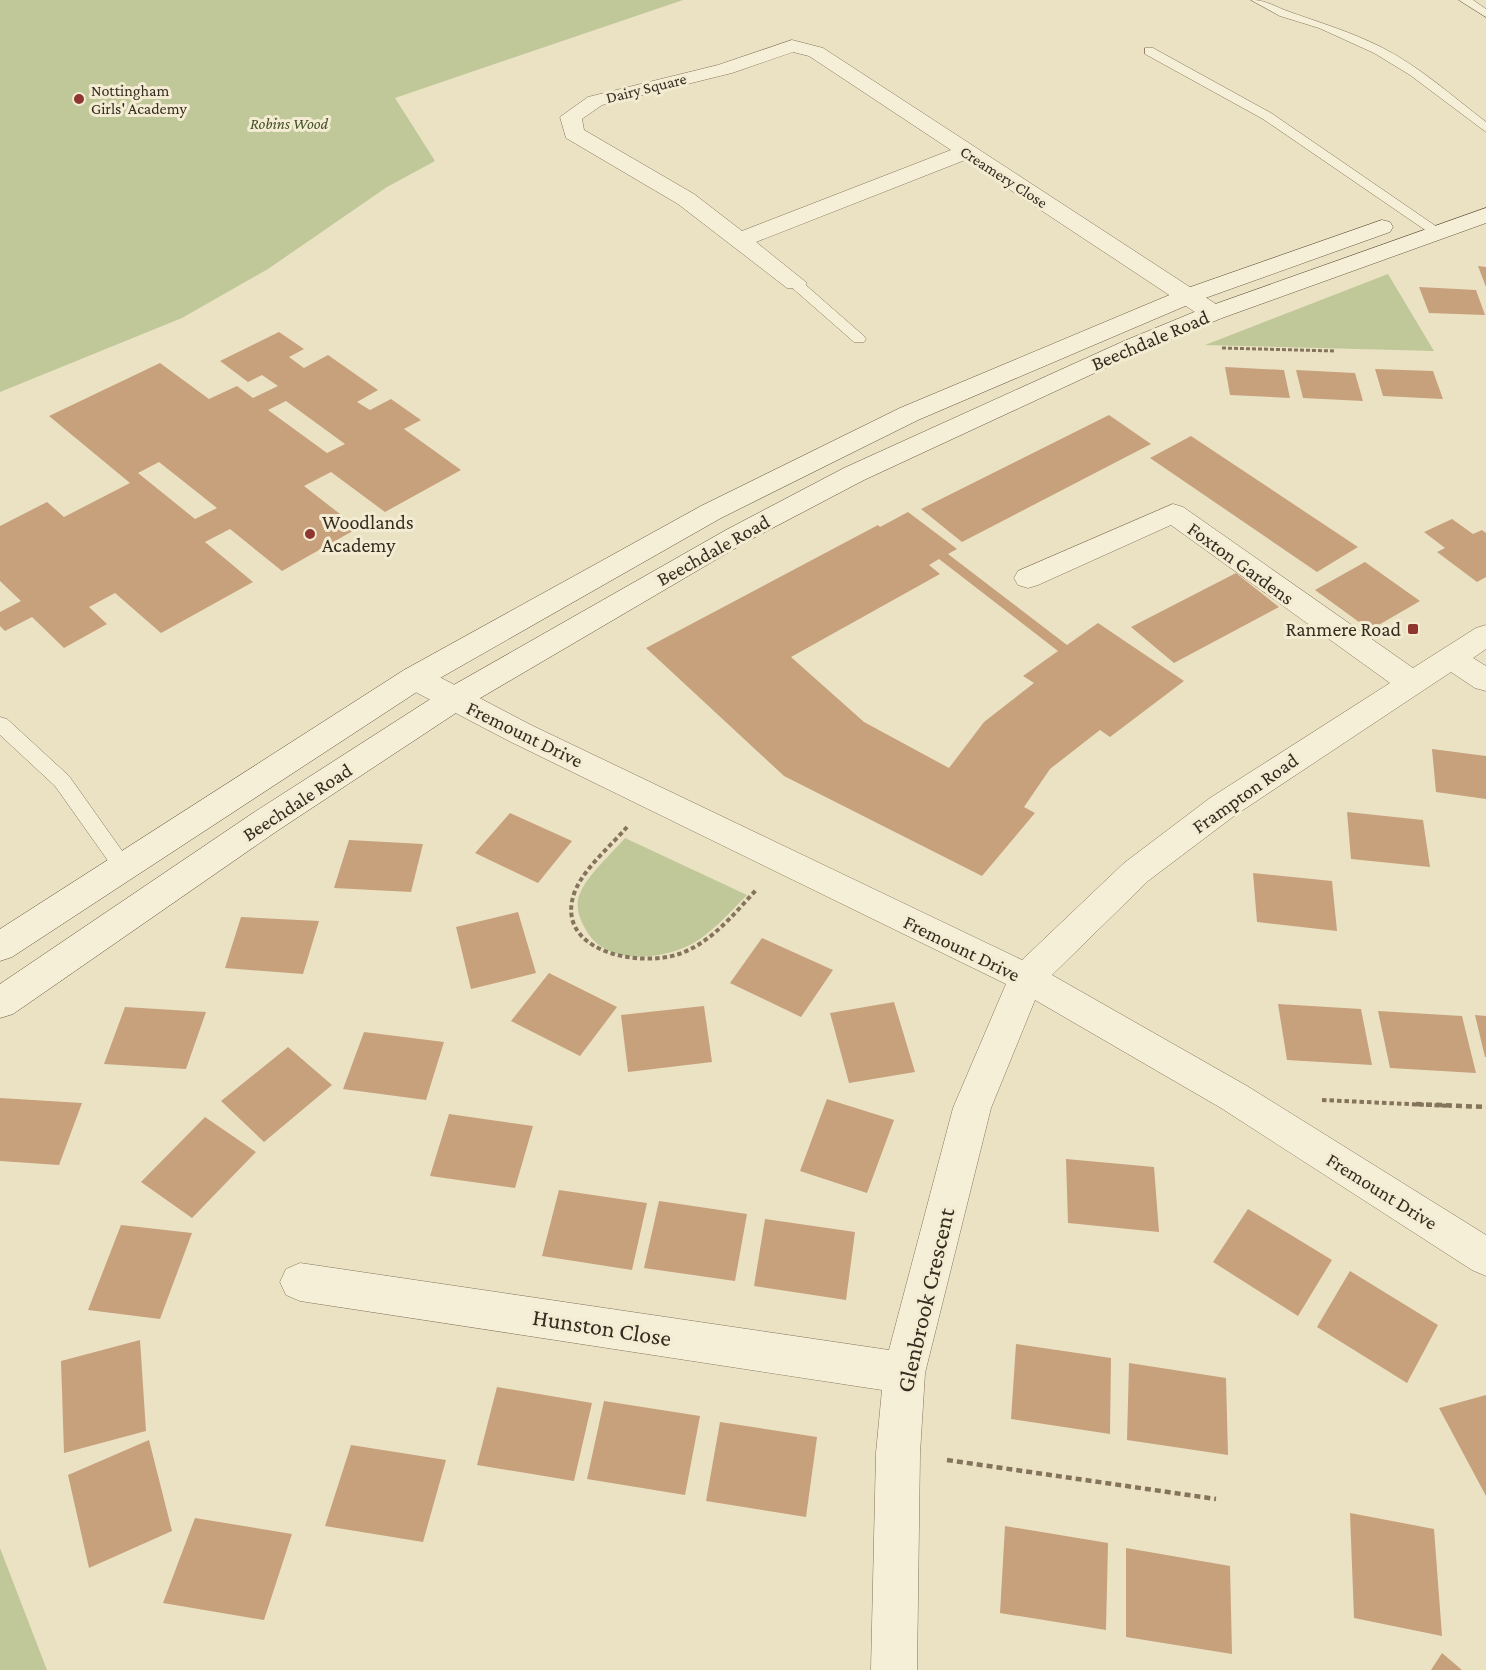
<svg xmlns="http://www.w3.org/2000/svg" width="1486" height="1670" viewBox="0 0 1486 1670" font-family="'Crimson Pro',serif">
<rect width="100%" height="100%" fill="#ebe2c4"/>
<path fill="#c0c899" d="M0,0h683l-288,98 40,63 -48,26 -119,82 -86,49 -182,74z
M1388,274l46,77 -229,-6z
M625,838l122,57c-14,14 -27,29 -43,41 -30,24 -97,33 -118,-6 -7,-12 -12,-25 -5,-39 8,-17 31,-38 44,-53z
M0,1548l47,122h-47z"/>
<path fill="#c7a17c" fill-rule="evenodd" d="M1478,266l8,1v20z
M1419,287l57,3 9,25 -56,-2z
M279,332l25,17 -15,8 15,11 24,-13 50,35 -21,12 13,8 21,-11 30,21 -17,9 57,41 -76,42 -54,-40 -27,14 54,42 -76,43 -52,-42 -25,13 48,40 -92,51 -46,-40 -26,14 18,17 -43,24 -32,-31 -27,14 -5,-5v-14l21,-11 -21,-20v-55l47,-24 17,15 66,-34 -81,-67 111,-53 49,36 28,-13 16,12 25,-12 -16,-11 -14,7 -28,-21zM286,401l59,43 -18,9 -59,-43zM159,462l58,46 -22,11 -57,-46z
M1225,367l59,3 6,28 -60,-3z
M1375,369l58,2 10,28 -60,-3z
M1296,370l59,3 8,28 -60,-3z
M1109,415l42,29 -189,98 -41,-33z
M1191,436l167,111 -41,25 -167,-114z
M908,512l49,37 -9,5 119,91 31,-22 86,58 -74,56 -10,-7 -50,39 -26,38 11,6 -53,63 -198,-100 -138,-128 232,-123 2,2zM939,559l119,92 -35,25 11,7 -50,39 -35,46 -85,-46 -73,-65 149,-83 -11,-9z
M1452,519l21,15 9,-4 4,3v44l-9,5 -40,-30 8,-4 -21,-16z
M1365,562l55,39 -50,29 -55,-40z
M1236,573l43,34 -105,56 -43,-36z
M1432,749l54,7v43l-50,-7z
M1347,812l76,8 7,47 -79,-8z
M510,813l62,28 -34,42 -63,-30z
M349,840l74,4 -12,48 -77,-4z
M1253,873l79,8 5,50 -80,-9z
M518,912l18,61 -65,16 -15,-62z
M241,917l78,4 -16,53 -78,-6z
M762,938l71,32 -32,47 -71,-34z
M549,973l68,34 -37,49 -69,-35z
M894,1002l21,70 -66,11 -19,-70z
M1278,1004l83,5 11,56 -85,-5z
M704,1006l8,56 -84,10 -7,-57z
M125,1007l81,5 -20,57 -82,-5z
M1378,1011l84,5 14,57 -86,-5z
M1475,1015l11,1v41h-1z
M364,1032l80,10 -18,58 -83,-11z
M288,1047l44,38 -68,57 -43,-41z
M0,1098l82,5 -23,62 -59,-4z
M827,1099l67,21 -27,73 -67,-22z
M449,1114l84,12 -18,62 -85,-12z
M205,1117l51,35 -64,66 -51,-36z
M1066,1159l88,8 5,65 -91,-9z
M559,1190l88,13 -15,67 -90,-14z
M659,1201l88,13 -12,67 -91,-13z
M1248,1209l84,51 -34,56 -85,-54z
M765,1219l90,13 -9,68 -92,-14z
M121,1225l71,8 -32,86 -72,-9z
M1350,1271l88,54 -31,58 -90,-56z
M140,1340l6,91 -82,22 -3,-92z
M1016,1344l95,14 -1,76 -99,-15z
M1129,1363l97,15 2,77 -101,-15z
M497,1387l95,16 -18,78 -97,-16z
M1486,1395v101l-47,-88z
M604,1401l96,15 -15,79 -98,-16z
M720,1422l97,15 -11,80 -100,-16z
M149,1440l23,91 -83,37 -21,-93z
M351,1445l95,15 -23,82 -98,-16z
M1350,1513l84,16 8,107 -88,-18z
M195,1518l97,16 -28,86 -101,-17z
M1005,1526l103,17 -2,87 -106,-17z
M1126,1548l104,18 2,88 -106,-17z
M1442,1653l20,17h-31z"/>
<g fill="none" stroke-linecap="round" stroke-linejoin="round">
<g stroke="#85745c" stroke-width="1">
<path id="lane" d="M1251,0c16,0 24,7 39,12 31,11 61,20 91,35 38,19 71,49 105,75v10l-76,-57 -36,-22 -55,-25 -39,-12z
M1459,0h14l13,9v8z
M1145,48h8l118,65 172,118 -7,4 -5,-1 -168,-115 -118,-65z
M795,279l5,1 64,56 2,3 -2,3h-10l-64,-56v-6z
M0,717l7,2 62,57 61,86 3,5 -3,5 -7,3 -7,-3 -61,-86 -55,-51z"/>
</g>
<g stroke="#85745c" stroke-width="1">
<path id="street" d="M792,40l31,8 399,260 3,5 -3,5 -9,2 -9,-2 -239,-158 -209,82 51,41 -4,5h-16l-109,-84 -112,-66 -6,-21 28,-20 130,-32zM793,52l16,4 142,94 -209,81 -48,-37 -110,-64 -2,-11 20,-14 130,-32z
M1173,504l10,3 230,161 63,-40 10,-3v24l-13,9 13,8v25l-11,-3 -24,-16 -217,144 -86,65 -96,94 195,111 239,149v41l-14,-6 -251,-162 -186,-108 -44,108 -66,265 -5,80 -3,217h-46l5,-217 6,-63 -582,-89 -14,-6 -6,-13 6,-13 14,-6 589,87 64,-242 53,-124 -497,-243 -105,-55 -4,-8 4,-8 11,-3 11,3 105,55 491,235 102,-97 86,-65 180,-115 -219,-158 -133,60 -10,3 -10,-3 -4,-7 4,-7z"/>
</g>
<g stroke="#66553f" stroke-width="1">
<path id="secondary" d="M1486,208v15l-264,95 -80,33 -278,129 -118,62 -281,165 -188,124 -264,183 -13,4v-34l253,-171 190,-122 283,-161 118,-62 280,-127 80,-33z
M1382,220l8,2 3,5 -3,5 -193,69 -279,119 -197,98 -295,168 -414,271 -12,4v-32l404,-259 297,-164 199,-98 279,-117z"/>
</g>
<path stroke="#85745c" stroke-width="3" stroke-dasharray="4 2" stroke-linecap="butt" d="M1222,348l113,3"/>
<path stroke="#85745c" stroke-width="4" stroke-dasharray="4.5 3" stroke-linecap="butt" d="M627,827c-16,19 -42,40 -52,64 -23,60 63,77 104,63 32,-11 55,-40 77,-64
M1322,1100l129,6"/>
<path stroke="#85745c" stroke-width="4.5" stroke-dasharray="6 4" stroke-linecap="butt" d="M1416,1104l70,3
M947,1460l269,39"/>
<use href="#lane" fill="#f6efd7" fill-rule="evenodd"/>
<use href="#street" fill="#f6efd7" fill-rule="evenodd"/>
<use href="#secondary" fill="#f6efd7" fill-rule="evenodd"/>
</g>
<g fill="#903630" stroke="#f3ecd3" stroke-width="2">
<circle cx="79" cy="99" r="6"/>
<circle cx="310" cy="534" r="6"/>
<rect x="1407" y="623" width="12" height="12" rx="3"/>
</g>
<g text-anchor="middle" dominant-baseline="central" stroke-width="6" stroke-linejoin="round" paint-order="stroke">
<g font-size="16" fill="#352b1f" stroke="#f3ecd3">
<text transform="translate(646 88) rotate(-14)">Dairy Square</text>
<text transform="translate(1004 177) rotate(33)">Creamery Close</text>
</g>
<g font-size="16" fill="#352b1f" stroke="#f3ecd3" text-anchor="start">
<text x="91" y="90">Nottingham<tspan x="91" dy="18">Girls' Academy</tspan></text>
</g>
<g font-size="16" font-style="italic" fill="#435127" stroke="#f3ecd3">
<text x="289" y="123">Robins Wood</text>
</g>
<g font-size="20" fill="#352b1f" stroke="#f3ecd3">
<text transform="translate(1150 340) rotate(-23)">Beechdale Road</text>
<text transform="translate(713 550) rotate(-29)">Beechdale Road</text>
<text transform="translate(1241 563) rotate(36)">Foxton Gardens</text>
<text transform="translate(525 734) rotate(26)">Fremount Drive</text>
<text transform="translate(1245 793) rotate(-35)">Frampton Road</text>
<text transform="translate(297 802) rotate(-33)">Beechdale Road</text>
<text transform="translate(962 948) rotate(26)">Fremount Drive</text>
<text transform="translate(1382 1191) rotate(32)">Fremount Drive</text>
</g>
<g font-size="20" fill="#352b1f" stroke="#f3ecd3" text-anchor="start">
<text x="322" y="522">Woodlands<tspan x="322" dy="23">Academy</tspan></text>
<text x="1401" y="629" text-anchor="end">Ranmere Road</text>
</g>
<g font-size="24" fill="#352b1f" stroke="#f3ecd3">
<text transform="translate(925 1300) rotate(-77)">Glenbrook Crescent</text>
<text transform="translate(602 1327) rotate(9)">Hunston Close</text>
</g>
</g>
</svg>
